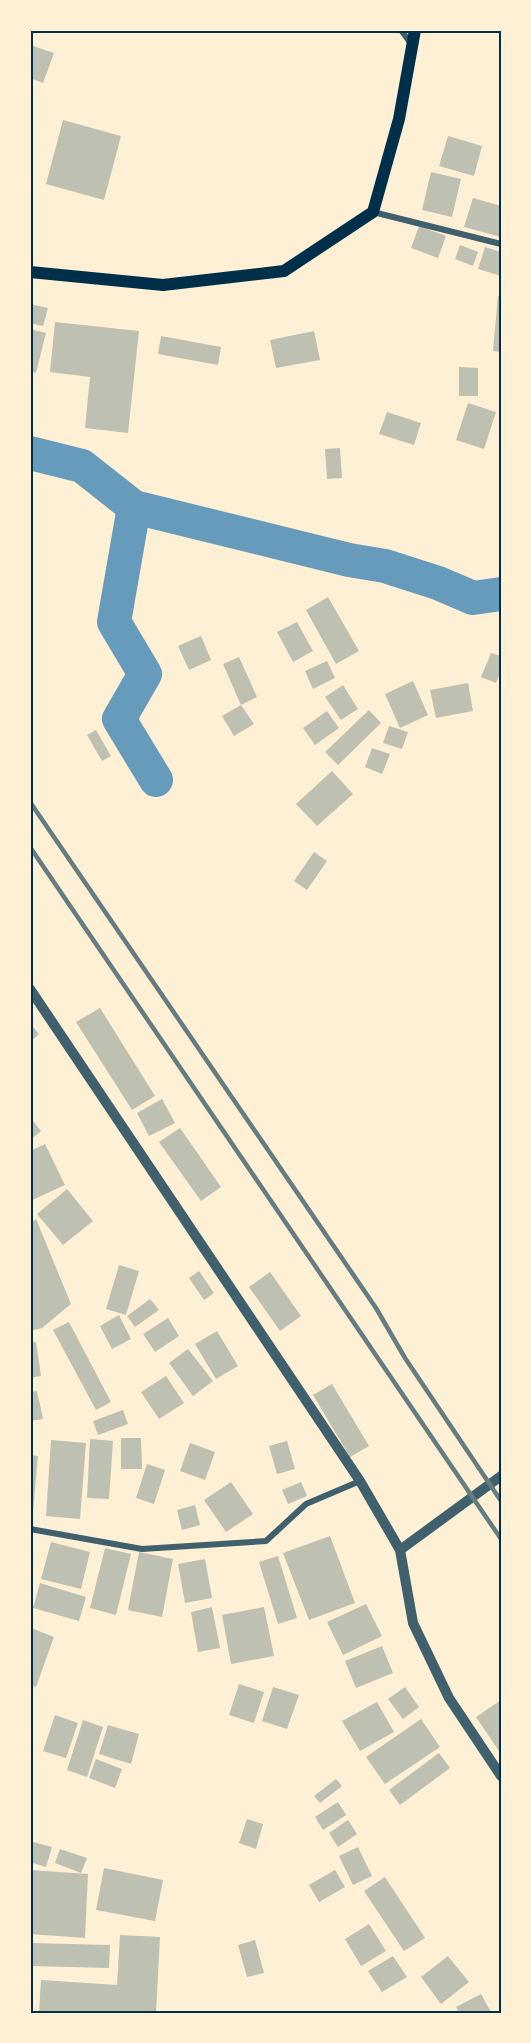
<svg xmlns="http://www.w3.org/2000/svg" width="531" height="2043" viewBox="0 0 531 2043" font-family="'Source Sans 3',sans-serif">
<rect width="100%" height="100%" fill="#fdf0d5"/>
<g fill="none" stroke-linecap="round" stroke-linejoin="round">
<path stroke="#669bbc" stroke-width="34" d="M30,453l52,13 52,41 215,53 36,6 53,17 35,15 28,-4
M134,507l-20,115 31,52 -26,45 37,61"/>
</g>
<path fill="#bec0b2" d="M30,45l24,8 -11,30 -13,-5z
M63,120l58,16 -17,64 -58,-16z
M448,136l34,10 -8,30 -35,-10z
M431,172l30,7 -9,38 -30,-7z
M473,198l28,8v31l-37,-10z
M419,226l27,10 -8,22 -27,-10z
M460,245l18,7 -5,14 -18,-7z
M485,247l16,5v24l-23,-7z
M498,296l3,1v55l-8,-1z
M30,304l18,4 -5,18 -13,-3z
M55,322l84,9 -11,102 -43,-5 5,-51 -40,-5z
M30,329l16,4 -10,40 -6,-2z
M314,331l6,29 -44,8 -6,-28z
M161,336l60,11 -3,18 -60,-11z
M459,367l19,1v28h-19z
M468,403l28,9 -12,37 -28,-9z
M387,412l34,11 -7,22 -35,-11z
M340,448l2,30 -15,1 -2,-30z
M328,597l31,54 -23,13 -30,-54z
M297,622l16,29 -20,11 -16,-30z
M201,636l10,24 -22,10 -11,-24z
M491,653l10,3v15l-5,12 -15,-6z
M239,657l18,40 -16,8 -18,-41z
M327,661l8,17 -22,11 -8,-18z
M413,681l15,34 -28,13 -15,-34z
M468,683l5,28 -37,7 -6,-28z
M343,685l15,24 -17,11 -16,-23z
M241,705l13,19 -20,12 -12,-20z
M369,710l12,13 -43,42 -13,-13z
M327,711l12,17 -24,17 -12,-17z
M389,726l19,6 -6,17 -19,-6z
M96,730l15,26 -9,5 -15,-26z
M372,748l18,6 -8,20 -17,-7z
M332,771l21,23 -36,32 -21,-22z
M314,852l13,9 -20,29 -13,-9z
M100,1008l55,88 -23,14 -56,-88z
M30,1023l9,11 -8,7 -1,-1z
M162,1099l13,24 -26,13 -12,-23z
M30,1117l11,14 -11,9z
M180,1128l41,59 -20,14 -42,-59z
M45,1144l20,41 -35,16v-50z
M67,1189l26,32 -30,24 -26,-31z
M36,1219l35,85 -29,24 -12,3v-107z
M119,1265l20,6 -13,44 -20,-6z
M199,1271l15,22 -10,7 -15,-22z
M270,1272l31,44 -21,15 -31,-44z
M150,1299l9,11 -24,17 -8,-11z
M119,1315l12,24 -19,10 -12,-23z
M168,1318l11,18 -24,16 -12,-18z
M69,1322l42,80 -15,8 -43,-80z
M217,1331l21,35 -22,13 -21,-35z
M36,1342l5,34 -11,2v-35z
M188,1349l25,32 -20,15 -24,-33z
M166,1376l18,27 -25,16 -18,-27z
M332,1384l37,62 -19,11 -37,-62z
M37,1391l6,28 -13,2v-29z
M123,1410l5,14 -30,11 -5,-14z
M121,1438h20l1,31h-21z
M90,1439l23,2 -4,58 -22,-1z
M51,1440l35,3 -6,76 -34,-3z
M287,1441l8,28 -18,5 -8,-28z
M190,1443l25,9 -10,28 -25,-9z
M30,1455l8,1 -6,67h-2z
M147,1464l18,6 -11,34 -18,-6z
M231,1482l22,32 -27,18 -22,-32z
M301,1482l6,14 -19,8 -6,-14z
M195,1505l5,20 -18,5 -5,-20z
M330,1536l25,67 -46,17 -26,-67z
M51,1542l39,10 -9,37 -40,-10z
M105,1548l26,6 -15,61 -26,-7z
M139,1552l34,7 -11,58 -34,-7z
M278,1556l19,62 -19,6 -19,-62z
M205,1559l7,39 -27,5 -7,-39z
M40,1583l46,14 -7,24 -46,-13z
M366,1604l16,32 -39,19 -16,-33z
M212,1607l8,41 -22,4 -7,-40z
M264,1607l10,49 -43,8 -9,-49z
M31,1628l23,9 -18,50 -6,-2z
M382,1646l11,27 -37,15 -11,-27z
M239,1684l25,8 -10,31 -25,-8z
M273,1687l26,8 -12,34 -25,-8z
M405,1687l14,20 -16,12 -15,-20z
M501,1700v54l-25,-37z
M377,1702l17,30 -34,19 -18,-30z
M55,1715l23,8 -12,35 -23,-7z
M421,1719l19,28 -55,37 -19,-27z
M83,1720l20,7 -16,50 -20,-7z
M108,1725l31,9 -8,30 -32,-10z
M439,1753l11,15 -50,37 -11,-15z
M96,1759l26,10 -7,19 -26,-10z
M336,1779l6,7 -22,17 -6,-7z
M338,1802l8,13 -23,15 -8,-13z
M247,1819l16,5 -7,25 -17,-6z
M348,1820l9,14 -19,13 -9,-14z
M30,1841l22,6 -6,20 -16,-5z
M358,1847l14,29 -19,9 -14,-29z
M60,1849l27,9 -6,15 -26,-10z
M104,1868l59,12 -8,41 -59,-11z
M30,1870l58,4 -3,64 -55,-4z
M335,1870l10,17 -26,15 -10,-17z
M385,1877l40,61 -21,13 -40,-60z
M369,1924l17,27 -25,15 -16,-27z
M120,1935l40,2 -4,76h-117l2,-33 76,5z
M255,1940l9,33 -17,4 -9,-32z
M30,1943l80,2 -1,23 -79,-2z
M393,1956l14,21 -25,15 -14,-21z
M448,1956l21,26 -28,22 -20,-27z
M481,1994l10,18 -32,1 -3,-6z"/>
<g fill="none" stroke-linecap="round" stroke-linejoin="round">
<path stroke="#3f606c" stroke-width="6" d="M401,30l11,15
M373,212l128,32
M30,1529l112,20 124,-8 40,-37 54,-23"/>
<path stroke="#3f606c" stroke-width="10" d="M30,989l330,492 40,69
M501,1476l-101,74 13,73 36,75 52,78"/>
<path stroke="#003049" stroke-width="12" d="M30,272l133,13 121,-14 89,-59 26,-93 16,-89"/>
<path stroke="#657d81" stroke-width="4.5" d="M30,802l346,506 29,50 96,143
M30,847l471,692"/>
</g>
<rect width="531" height="2043" fill="none" stroke="#fdf0d5" stroke-width="63"/>
<rect x="32" y="32" width="468" height="1980" fill="none" stroke="#003049" stroke-width="2"/>
</svg>
